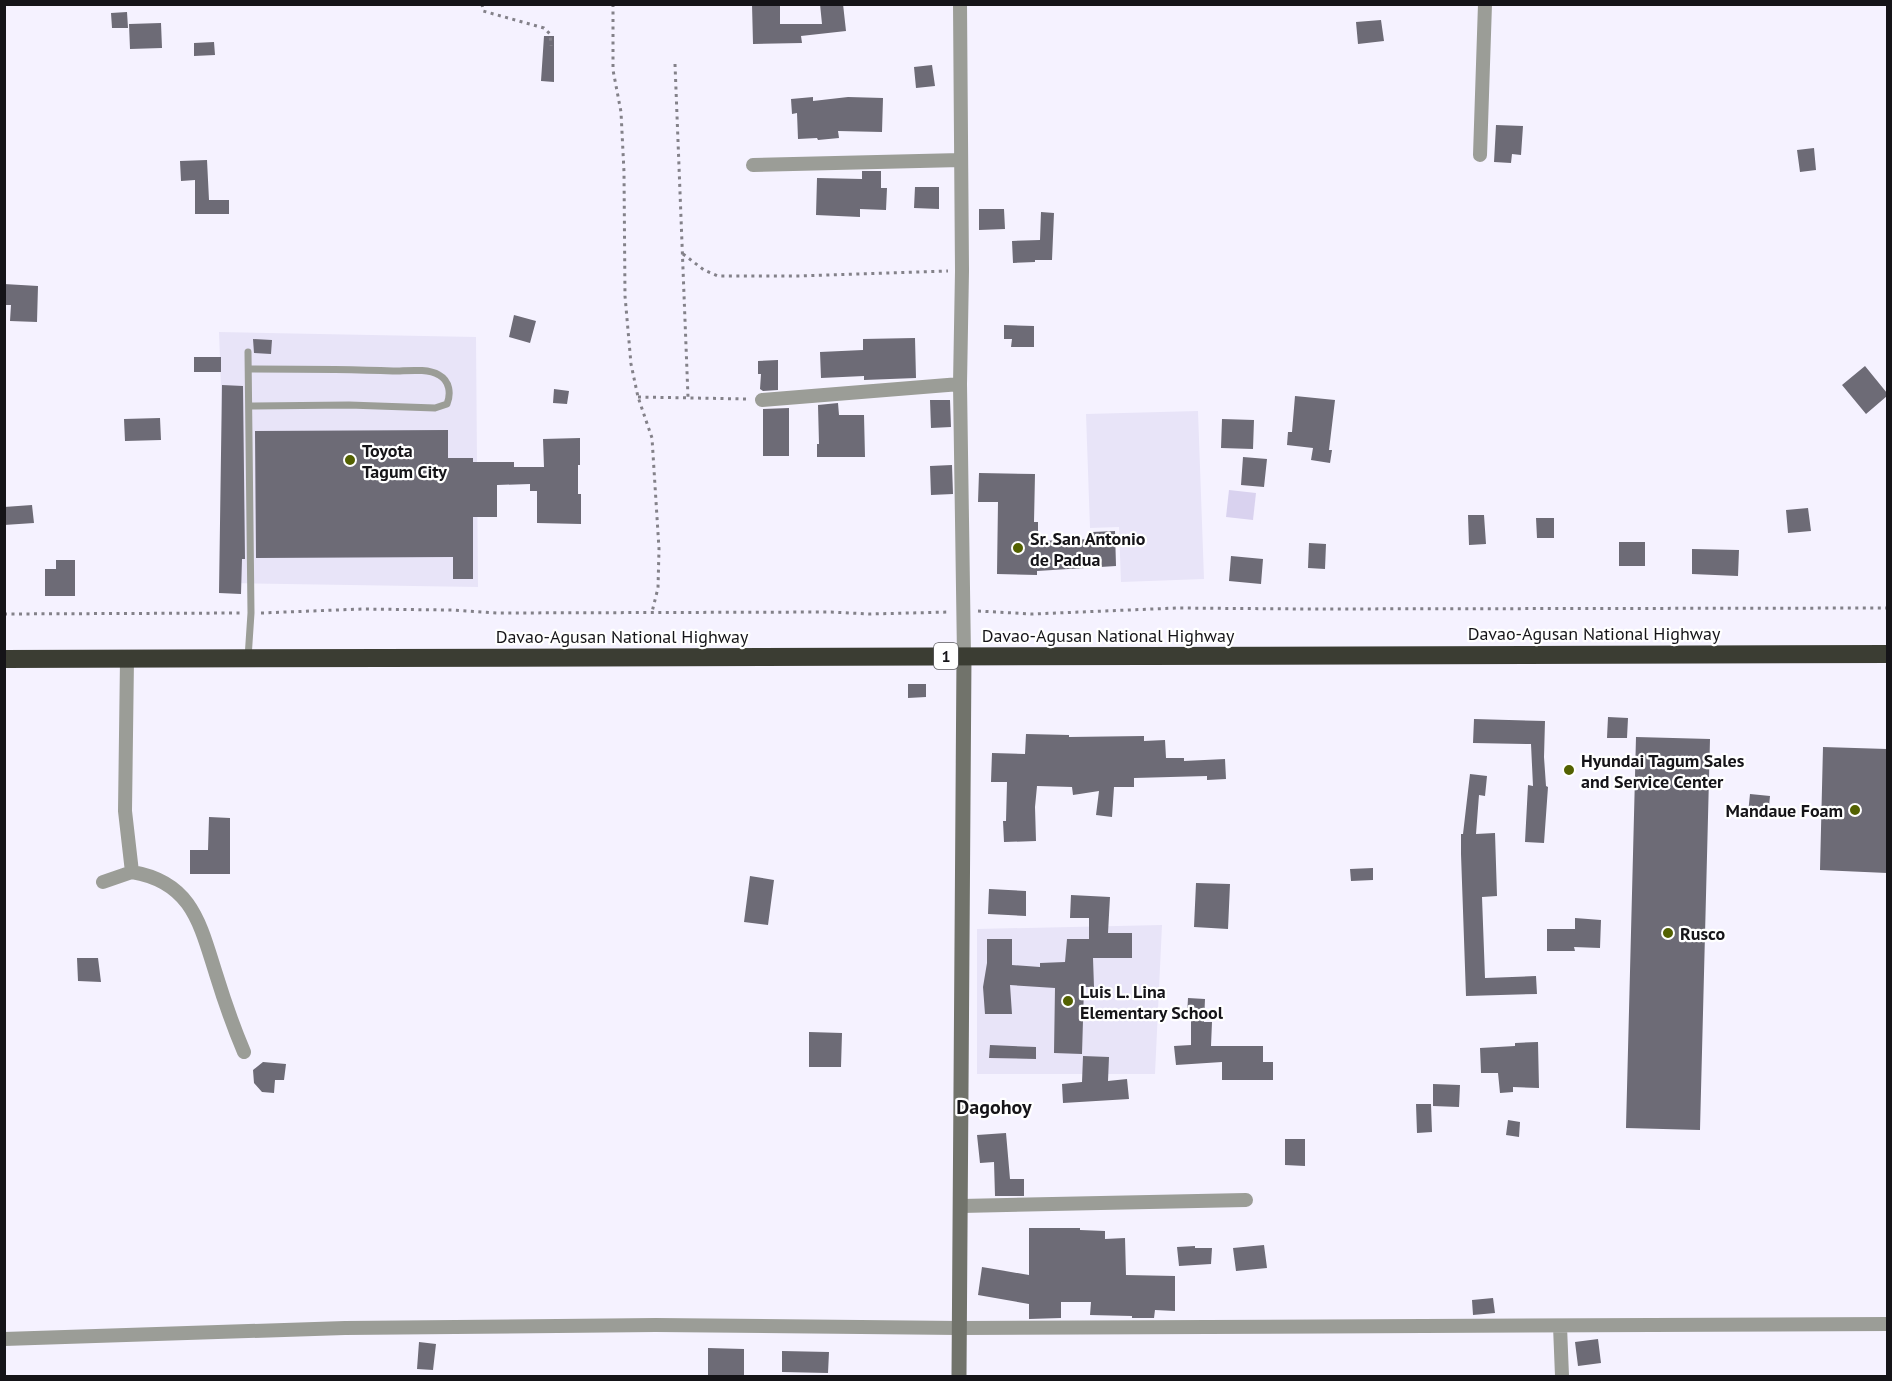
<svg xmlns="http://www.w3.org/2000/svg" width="1892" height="1381" viewBox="0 0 1892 1381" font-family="'PT Sans',sans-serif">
<rect width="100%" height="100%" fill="#f5f2ff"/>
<path fill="#e8e4f8" d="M219,332l257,5 2,250 -250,-4z
M1198,411l6,168 -83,3 -2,-55 -29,1 -4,-114z
M1162,925l-7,149h-178v-145z"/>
<path fill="#d9d2ef" d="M1229,490l27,3 -3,27 -27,-3z"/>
<path fill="#6d6b76" d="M752,4h28v20h42l-2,-20h23l3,27 -45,5 1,7 -49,1z
M127,12l1,16h-16l-1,-15z
M1381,20l3,21 -26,3 -2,-22z
M161,23l1,25 -32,1 -1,-25z
M544,36h10v46l-13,-1z
M214,42l1,13 -21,1v-13z
M932,65l3,21 -19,2 -2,-21z
M813,97v4l35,-4 35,1 -1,34 -44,-1 1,7 -21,2 -1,-2 -19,1 -1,-26 -5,1 -1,-15z
M1496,125l27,1 -2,29 -9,-1 -1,9 -17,-1z
M1814,148l2,22 -16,2 -3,-22z
M207,160l2,40h20v14h-34v-34l-14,1 -1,-20z
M862,171h19v17h6l-1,22 -26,-1v8l-44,-2 1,-37 45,1z
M915,187h24v22l-25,-1z
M979,209h25l1,20 -26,1z
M1041,212l13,1 -2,47h-17v2l-22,1 -1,-22 28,-1z
M4,284l34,2 -1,36 -27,-1 1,-16h-7z
M514,315l22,6 -6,22 -21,-6z
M1004,325l30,1v21h-23l1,-8h-8z
M915,338l1,40 -52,2v-4l-43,2 -1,-26 43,-2v-11z
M253,339l19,1 -1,14 -17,-1z
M194,357h27v15h-27z
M778,360v30l-15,1 -3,-2 1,-15h-3v-13z
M1865,366l22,27v3l-21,18 -24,-29z
M222,385l21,1 2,173h-3l-1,35 -22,-1z
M554,389l15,2 -2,13 -14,-1z
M1295,396l40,4 -6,50h3l-2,13 -19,-3 2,-12 -26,-3 1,-13h4z
M930,400h20l1,27 -20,1z
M838,403l1,12h25l1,42h-48v-13h2l-1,-39z
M789,408v48h-26v-47z
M160,418l1,22 -36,1 -1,-22z
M1222,419l32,1 -1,29 -32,-1z
M448,430v28h25v4h41v5h30l-1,-28 37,-1v27h-2v29h3v30l-44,-1v-32h-7v-7l-33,1v32h-24v62h-20v-22l-197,1 -1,-127z
M1243,457l24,2 -3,28 -23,-2z
M952,465l1,29 -22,1 -1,-29z
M979,473l56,1 -1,48h4v19l54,-2v-7l23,-1 1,35 -79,5v4l-40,-1 1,-72h-20z
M32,505l2,18 -30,2v-18z
M1808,508l3,23 -23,2 -2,-23z
M1468,515h16l2,29 -17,1z
M1536,518h18v20h-17z
M1619,542h26v24h-26z
M1309,543l17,1 -1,25 -17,-1z
M1692,549l47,1 -1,26 -46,-2z
M1231,556l32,3 -2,25 -32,-3z
M56,560h19v36h-30v-27h11z
M908,684h18v13l-18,1z
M1608,717l20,1 -1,20h-20z
M1474,719l71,2 -1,36 2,29 2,1 -4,56 -19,-1 3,-57 5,1 -2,-42 -58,-1z
M1026,734l43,1v2l75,-1v5l21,-1 1,18h18v3l41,-2 1,20 -19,1v-4l-73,2v9h-20l-2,30 -16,-2 3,-24 -26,4 -1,-8 -35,-1 -2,21 1,34 -32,1 -1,-21h3l1,-39h-16l1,-29 33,1z
M1636,737l74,2 -10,391 -74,-2z
M1823,747l64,2v124l-67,-3z
M1470,774l17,2 -2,20 -6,-1 -3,39 19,-1 2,63 -15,1 3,81 51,-2 1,18 -71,2 -5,-142v-20h2z
M1750,794l20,2 -2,20 -20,-2z
M209,817l21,1v56h-40v-24h18z
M1373,868v12l-22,1 -1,-12z
M750,876l24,4 -6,45 -24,-3z
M1196,883l34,1 -2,45 -34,-2z
M989,889l37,2v25l-38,-2z
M1071,895l39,2 -2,36h24v25h-39l1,29h-10l-2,67 -28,-1 1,-65 -45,-3 2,29h-27l-2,-27 4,-24v-24h25v26l28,2v-4l25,-1 2,-23h22v-21h-19z
M1575,918l26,2 -1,28 -26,-1 1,4h-28v-22h28z
M77,958h21l3,24 -23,-1z
M1188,998l17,1 -1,23h8l-1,24h52v16h10v18h-51v-18l-46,3 -2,-19 17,-1v-29h-4z
M809,1032l33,1 -1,34h-32z
M1538,1042l1,46 -26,-1v5l-13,1 -2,-20h-17l-1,-25 35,-2v-3z
M990,1045l46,2v12l-47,-1z
M1083,1056l26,1 -1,24 19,-2 2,20 -66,4 -1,-19 20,-2z
M263,1062l23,2 -2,16h-9l-1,13 -12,-1 -8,-9 -1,-13z
M1433,1084l27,1 -1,22 -26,-1z
M1416,1104h15l1,28 -15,1z
M1508,1120l12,2 -1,15 -13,-2z
M1006,1133l4,46h14v17h-29l-1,-34 -14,1 -3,-28z
M1285,1139h20v27l-20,-1z
M1029,1228h51v2l25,1v8l20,-1 1,37 49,1v35l-20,-1 -1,8h-22v-2l-42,-1 1,-13h-30v16l-32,1v-15l-51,-9 4,-28 47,8z
M1264,1245l3,23 -31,3 -3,-23z
M1195,1246v2h17l-1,16 -32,2 -2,-19z
M1493,1298l2,15 -22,2 -1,-15z
M1598,1339l3,24 -23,3 -3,-24z
M419,1342l17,2 -3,26 -16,-1z
M708,1348l36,1v28h-36z
M782,1351l47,1 -1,21 -46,-1z"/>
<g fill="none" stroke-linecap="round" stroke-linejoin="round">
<path stroke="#838189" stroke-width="3" stroke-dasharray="3 4.5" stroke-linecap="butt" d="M482,4l1,7 61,17 6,6 1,12
M613,4v66l8,42 3,60 1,124 6,68 7,33 14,41 7,111 -1,39 -6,24
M675,64l13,333
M683,254l21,16 14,6h82l148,-5
M638,397l110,2
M978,611l54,3 144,-6 129,1 583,-1
M261,613l101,-4 90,1 45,3 334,-1 38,2 81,-2
M4,614l236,-1"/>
<path stroke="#9b9d97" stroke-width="7" d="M248,352l3,261 -3,45
M249,369c48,0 96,0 144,2 14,0 34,-3 46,4 11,6 12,19 8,29l-12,4 -86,-3 -100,1"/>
<path stroke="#9b9d97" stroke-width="14" d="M960,4l2,267 -2,113 4,272
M1480,155l5,-151
M753,165l208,-5
M762,400l198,-16
M132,872c60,10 68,52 84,102 8,26 17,52 28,78
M103,882l29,-10 -7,-61 2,-152
M961,1206l285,-6
M1560,1326l2,50
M4,1339l341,-11 311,-3 303,3 929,-4"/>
<path stroke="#71736b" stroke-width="15" d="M959,1376l5,-720"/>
<path stroke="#3b3d33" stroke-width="18" d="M4,659l1884,-5"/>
</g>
<g fill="#536101" stroke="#fff" stroke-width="2">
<circle cx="350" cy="460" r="6"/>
<circle cx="1018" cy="548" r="6"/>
<circle cx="1569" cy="770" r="6"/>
<circle cx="1855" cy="810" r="6"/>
<circle cx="1668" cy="933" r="6"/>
<circle cx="1068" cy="1001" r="6"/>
</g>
<g text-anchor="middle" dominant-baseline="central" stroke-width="4.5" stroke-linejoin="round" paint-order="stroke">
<rect fill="#fff" stroke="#5b5a5d" stroke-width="1.5" x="934" y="643" width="24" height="26" rx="4.5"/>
<g font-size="16" font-weight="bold" fill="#151418">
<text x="946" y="656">1</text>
</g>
<g font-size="18" font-weight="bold" fill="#151418" stroke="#fff" text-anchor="start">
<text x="362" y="450">Toyota<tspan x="362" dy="21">Tagum City</tspan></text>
<text x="1030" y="538">Sr. San Antonio<tspan x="1030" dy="21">de Padua</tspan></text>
<text x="1581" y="760">Hyundai Tagum Sales<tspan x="1581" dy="21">and Service Center</tspan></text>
<text x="1843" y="810" text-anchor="end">Mandaue Foam</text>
<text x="1680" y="933">Rusco</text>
<text x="1080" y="991">Luis L. Lina<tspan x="1080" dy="21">Elementary School</tspan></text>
</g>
<g font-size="18" fill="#151418" stroke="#fff">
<text x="1594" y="633">Davao-Agusan National Highway</text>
<text x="1108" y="635">Davao-Agusan National Highway</text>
<text x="622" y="636">Davao-Agusan National Highway</text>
</g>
<g font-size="20" font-weight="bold" fill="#151418" stroke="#fff">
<text x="994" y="1107">Dagohoy</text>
</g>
</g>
<rect width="1892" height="1381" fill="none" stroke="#151418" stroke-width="12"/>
</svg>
